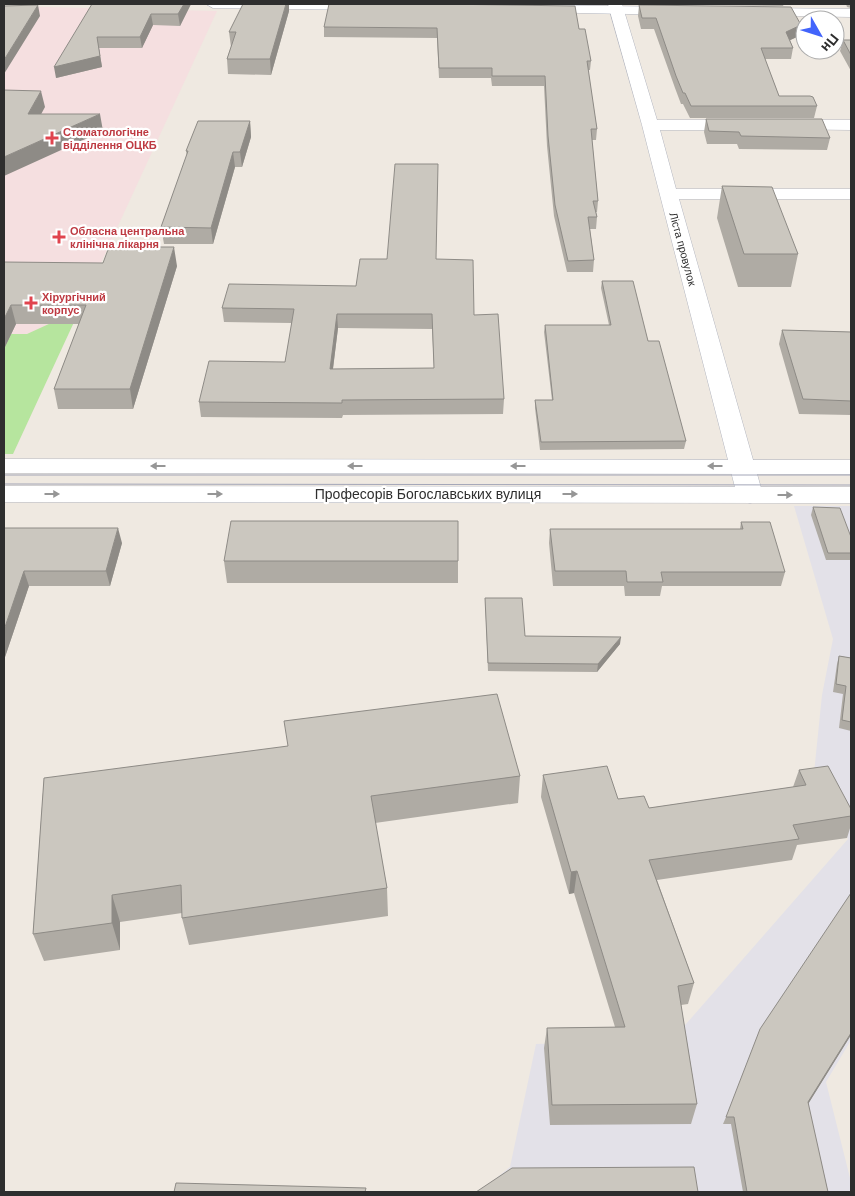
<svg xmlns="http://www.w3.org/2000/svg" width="855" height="1196" viewBox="0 0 855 1196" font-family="Helvetica,sans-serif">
<rect width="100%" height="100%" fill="#efe9e1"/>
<path fill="#e3e1e8" d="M794,506h57v534l-25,42 25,100v10h-372l31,-25 26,-123 136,-4 176,-201 -34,-66 8,-78 11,-56z"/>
<path fill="#f5dfe0" d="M4,6l213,5 -204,443h-9z"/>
<path fill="#b6e59e" d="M75,320l-62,134h-9v-120h23l24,-11z"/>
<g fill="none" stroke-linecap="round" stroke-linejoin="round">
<g stroke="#b4b7c1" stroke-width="1">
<path id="street" d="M608,4h14l35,116h84l6,1 2,4 -2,4 -6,1h-81l16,59h175v10h-172l84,296 -4,6 -9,2 -9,-2 -4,-6 -95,-370z
M786,120h65v10l-71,-1 -2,-4 2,-4z"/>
</g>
<g stroke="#b4b7c1" stroke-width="1">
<path id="secondary" d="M206,4h165l2,2 -7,4 -153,-2z
M539,5l137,2 7,4 -7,4 -142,-3 -2,-3 2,-3z
M757,8l94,1v8l-99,-2 -2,-3z
M4,459l847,1v14l-847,-1z
M4,486l847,1v16l-847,-1z"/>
</g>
<use href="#street" fill="#fff" fill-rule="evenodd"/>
<use href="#secondary" fill="#fff" fill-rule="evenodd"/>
<path stroke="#a3a6b8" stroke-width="1" d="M4,475h847
M4,484l847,1"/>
</g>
<path fill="#afaba4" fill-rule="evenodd" d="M93,4h98l-11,22 -27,-1 -11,23h-43l3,19 -46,11z
M636,4h148l-1,2z
M846,4h5v4l-4,-1z
M639,5l162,20 -2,11 -9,4 3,8 -2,11h-26l14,37 38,10 -3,12h-124l-7,-14h-2l-6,-16 -21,-59h-13l-3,-13z
M289,11l-18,64 -43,-1 -1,-15 4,-12 -2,-15z
M324,27l255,2 12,32 -1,9h-2l9,59 -1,11h-4l6,61 -1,11h-1l1,5 -1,12h-6l4,31 -1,12h-26l-13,-56 -7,-70 -3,-60h-52l-1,-8h-52l-2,-40 -113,-1z
M843,40h8v31l-11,-20z
M706,119l124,19 -3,12 -88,-1 -2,-5h-30l-3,-12z
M250,121l1,16 -9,30h-7l-22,77h-49l-3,-17 26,-71 -1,-5z
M722,186l76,68 -7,33h-53l-21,-69z
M436,259l38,56 30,84 -1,15 -160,1 -1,3 -141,-1 -2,-15 86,-40 7,-39 -68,-1 -2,-14 134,-22zM338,328l94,1 2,39 -101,1z
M4,262l173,4 -44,143h-75l-4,-20 25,-65h-63l-12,25z
M602,281l46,60 38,100 -2,8 -144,1 -5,-42v-8h17l-8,-68 1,-7h64l-8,-37z
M782,330l69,2v83l-52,-1 -20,-70z
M813,507l38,30v23h-25l-15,-45z
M741,522l44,50 -4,14h-119l-2,10h-35l-1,-10h-71l-4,-43 1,-14h190z
M4,528l118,15 -12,43h-81l-25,74z
M224,561h234v22h-231z
M485,598l40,38 95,8 -23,28 -109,-1z
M839,656l12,2v73l-12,-3 4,-34 -10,-2 4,-28z
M799,770l52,39v16l-4,13 -50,7 -5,15 -135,20 37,103 -6,21 -7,1 16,99 -6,20 -141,1 -6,-77 3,-20 68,-1 -41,-134 -5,1 -28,-97 2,-22 75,24 31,9 144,-21z
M520,776l-2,27 -143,20 12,65 1,28 -199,29 -7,-27v-5l-62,9v28l-76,11 -11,-27 11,-156z
M851,893v142l-43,69 20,88h-85l-12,-68h-8l3,-7z"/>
<path fill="#8e8b86" d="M184,4h7l-11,22 -2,-12z
M286,4h3v7l-18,64 -1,-16z
M38,5l2,11 -36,58v-14z
M151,14l2,11 -11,23 -2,-11z
M801,25l-2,11 -15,7 2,-11z
M97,37l5,30 -46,11 -2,-11z
M41,91l4,16 -13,24 -4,-17z
M100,114l3,17 -99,45v-19z
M250,121l1,16 -9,30 -2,-15z
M233,152l2,15 -22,77 -2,-16z
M174,247l3,19 -44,143 -3,-20z
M11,305l5,19 -12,25v-30z
M337,314l1,14 -7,56 -1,-15z
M118,528l4,15 -12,43 -4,-15z
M24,571l5,15 -25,74v-30z
M621,637l-1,7 -23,28 1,-8z
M577,871l-3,22 -5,1 2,-22z
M112,895l8,27v28l-8,-27z
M851,1033v2l-46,74 3,-7z"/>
<path fill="#cbc7bf" stroke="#8e8b86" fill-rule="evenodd" d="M92,4h92l-6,10h-27l-11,23h-43l3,19 -46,11z
M243,4h43l-16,55h-43l9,-27h-7z
M329,4h110l136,2 4,23h6l6,32h-4l10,68h-6l7,72h-5l4,16h-9l6,43 -26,1 -13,-56 -7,-69 -3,-60h-53v-8h-53l-2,-40 -113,-1z
M38,5l-34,55v-54z
M639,5l152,2 10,18 -15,7 7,16h-32l18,48h31l3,1 4,9h-126l-6,-13h-2l-7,-17 -20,-58h-14z
M843,40h8v15z
M4,90l37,1 -13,23h72l-96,43z
M706,119h116l8,19 -89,-2 -2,-4 -30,-1z
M198,121h52l-10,31h-7l-22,76 -50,-1 27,-76h-2z
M395,164h43l-2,95 37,1 1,55 24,-1 6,85 -162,1v3l-143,-1 10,-41 76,1 9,-53 -72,-1 7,-24 127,2 4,-27h27zM337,314h95l2,54 -104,1z
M722,186l50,1 26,67h-54z
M109,247h65l-44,142h-76l32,-84h-75l-7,14v-57l99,1z
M602,281h31l15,60h11l27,100 -145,1 -6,-42h18l-8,-75h66z
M782,330l69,2v69l-48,-2z
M813,507l27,1 11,29v16h-23z
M231,521h227v40h-234z
M741,522h29l15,50h-124l2,10h-36l-1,-11h-71l-5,-42h193z
M4,528h114l-12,43h-82l-20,59z
M485,598h37l3,38 96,1 -23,27 -110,-1z
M839,656l12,2v64l-9,-2 4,-34 -10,-2z
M497,694l23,82 -149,20 16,92 -205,30 -1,-33 -69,10v28l-79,11 11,-156 244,-32 -4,-25z
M607,766l11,33 26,-3 5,12 157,-23 -7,-15 29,-4 23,43v7l-58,9 6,14 -150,21 45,123 -16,3 19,118 -145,1 -5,-77 78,-1 -48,-156 -6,1 -28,-97z
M851,893v140l-43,69 20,90h-81l-13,-75h-8l34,-88z
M694,1167l4,25h-222l36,-24z
M176,1183l190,5 -1,4h-191z"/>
<defs><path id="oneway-solid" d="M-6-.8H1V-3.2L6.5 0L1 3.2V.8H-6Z" transform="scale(1.25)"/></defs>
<g fill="#969696">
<use href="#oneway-solid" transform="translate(158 466) rotate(-180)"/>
<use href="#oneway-solid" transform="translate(355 466) rotate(-180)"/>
<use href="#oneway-solid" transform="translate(518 466) rotate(-180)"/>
<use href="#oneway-solid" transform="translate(715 466) rotate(-180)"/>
<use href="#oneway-solid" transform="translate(52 494)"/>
<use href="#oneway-solid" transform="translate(215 494)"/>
<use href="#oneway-solid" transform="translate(570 494)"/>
<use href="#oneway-solid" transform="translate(785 495)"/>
</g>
<g fill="#e0444e" stroke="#fff" stroke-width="2">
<path d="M49.5 130.5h5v5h5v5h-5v5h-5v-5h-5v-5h5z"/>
<path d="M56.5 229.5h5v5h5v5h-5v5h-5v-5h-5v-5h5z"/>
<path d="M28.5 295.5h5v5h5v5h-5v5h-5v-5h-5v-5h5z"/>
</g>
<g text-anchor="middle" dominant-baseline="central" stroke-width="4.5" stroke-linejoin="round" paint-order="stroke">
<g font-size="11" font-weight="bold" fill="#be3a42" stroke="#fff" text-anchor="start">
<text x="63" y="132">Стоматологічне<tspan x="63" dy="13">відділення ОЦКБ</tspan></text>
<text x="70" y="231">Обласна центральна<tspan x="70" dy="13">клінічна лікарня</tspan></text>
<text x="42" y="297">Хірургічний<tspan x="42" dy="13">корпус</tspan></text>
</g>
<g font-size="11" fill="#2e2e2e" stroke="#fff">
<text transform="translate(683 249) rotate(75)">Ліста провулок</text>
</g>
<g font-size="14" fill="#2e2e2e" stroke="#fff">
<text x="428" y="494">Професорів Богославських вулиця</text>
</g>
</g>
<rect width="855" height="1196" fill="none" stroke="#2e2e2e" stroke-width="10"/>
<g transform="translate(820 35) rotate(129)"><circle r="24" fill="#ffffff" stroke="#ababab"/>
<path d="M0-4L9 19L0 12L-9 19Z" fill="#4264fb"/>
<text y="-8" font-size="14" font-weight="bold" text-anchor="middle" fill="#2e2e2e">Пн</text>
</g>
</svg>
